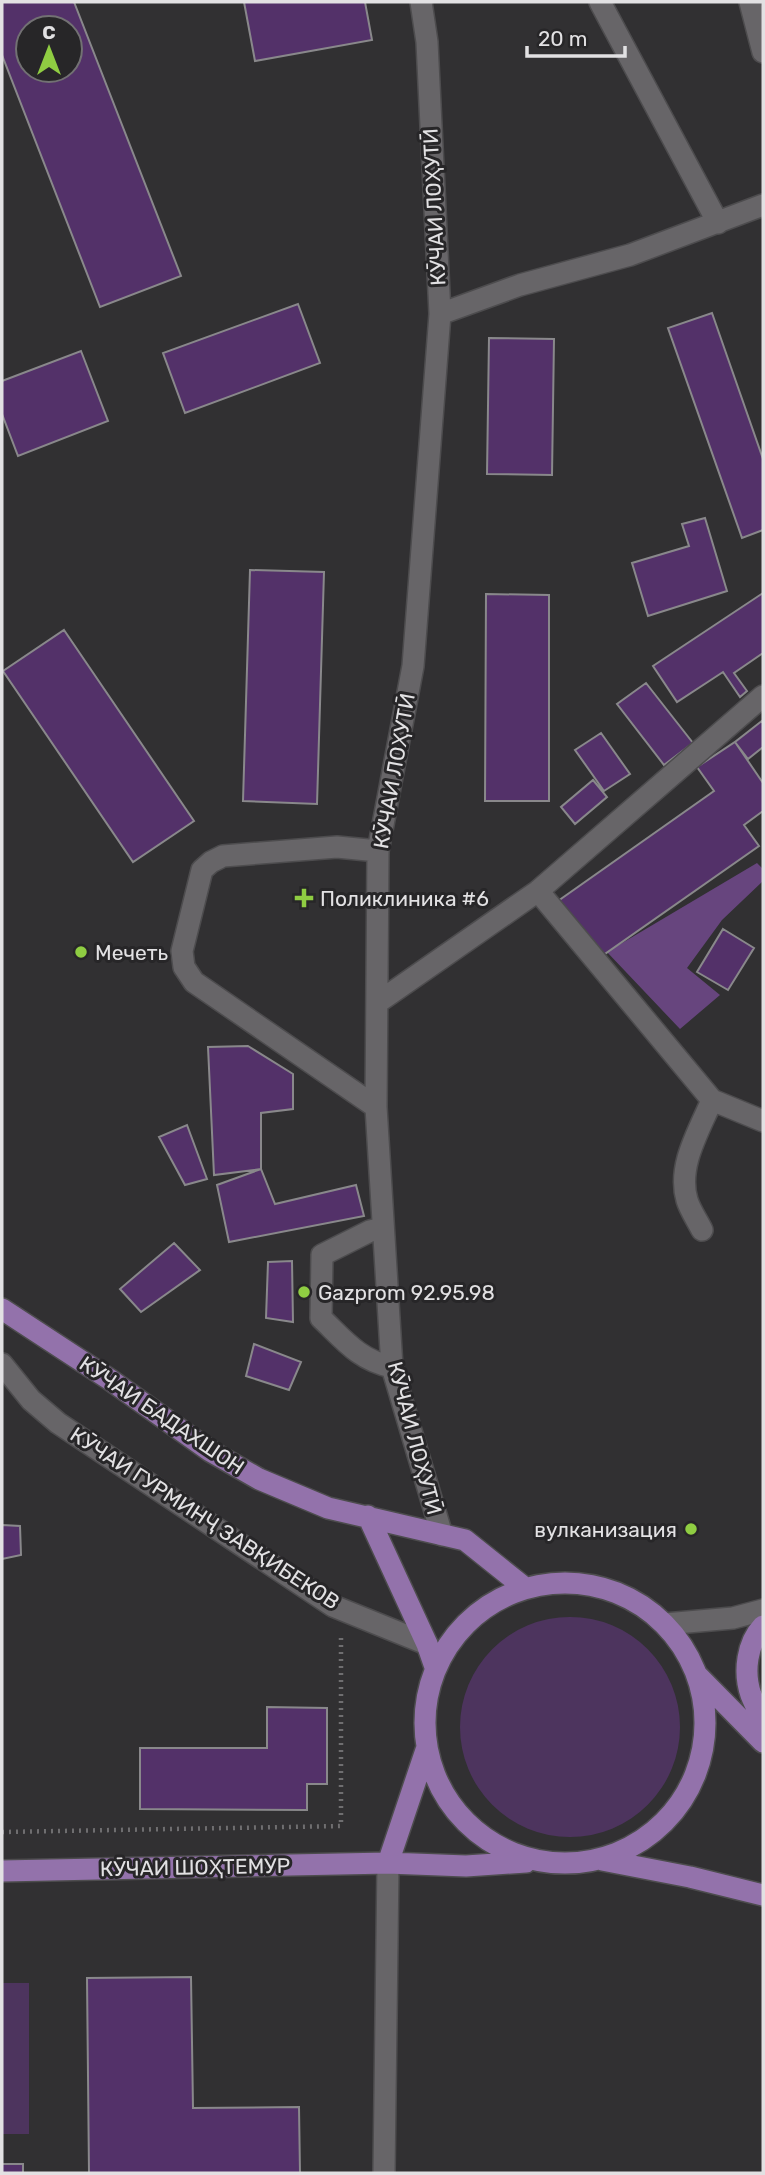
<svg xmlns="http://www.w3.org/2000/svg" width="765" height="2175" viewBox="0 0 765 2175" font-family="Rubik,sans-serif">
<rect width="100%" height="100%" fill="#313032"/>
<path fill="#4d345e" d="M460 1727a110 110 0 1 1 220 0a110 110 0 1 1-220 0Z
M2,1983h27v151h-27z"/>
<path fill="#67457e" d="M757,863l6,6v12l-41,39 -35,48 33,27 -40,34 -73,-77z"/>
<path fill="#533169" stroke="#89888b" stroke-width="2" fill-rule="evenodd" d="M2,2h72l107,274 -81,31 -98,-252zM28,28h42v42h-42z
M244,2h121l7,38 -117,21z
M298,304l22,59 -135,50 -22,-60z
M712,313l51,146v71l-21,8 -74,-210z
M489,338l65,1 -2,136 -65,-1z
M81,351l27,70 -90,35 -16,-42v-33z
M705,518l22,73 -79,25 -16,-53 57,-17 -7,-22z
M250,570l74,2 -7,232 -74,-3z
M763,593v60l-29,20 13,18 -7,6 -17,-25 -46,30 -24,-36z
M486,594l63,1v206h-64z
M64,630l130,191 -61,41 -130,-191z
M646,683l47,60 -29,22 -47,-61z
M763,720v27l-15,12 -13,-17z
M601,733l29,41 -26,17 -29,-41z
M735,742l28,41v28l-19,14 15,21 -160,112 -41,-57 156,-110 -17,-24z
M593,780l14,17 -32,27 -14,-17z
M723,929l31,19 -26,42 -31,-18z
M248,1046l45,28v35l-32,4v56l-47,6 -6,-128z
M187,1125l20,54 -22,6 -26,-48z
M261,1169l14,35 81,-19 8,31 -135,26 -12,-57z
M174,1243l26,27 -59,42 -21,-23z
M292,1261l1,61 -27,-4 2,-56z
M254,1344l47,18 -12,28 -43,-14z
M2,1525l18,1 1,29 -19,4z
M267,1707l60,1v76h-20v26l-167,-1v-61h127z
M191,1977l2,131 106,-1 1,66h-211l-2,-195z
M2,2164h21v9h-21z"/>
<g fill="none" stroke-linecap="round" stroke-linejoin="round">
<g stroke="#4d4c4e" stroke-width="24">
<path id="minor" d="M421,2l6,40 13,272 -27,352 -35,185 -2,256 16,260 50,168
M600,2l118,221
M750,2l13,50
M440,314l80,-29 110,-30 133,-50
M538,891l174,209 51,21
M377,1003l161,-112 225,-195
M376,1107l-182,-125 -10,-15 -2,-16 20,-81 9,-8 12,-6 114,-9 41,4
M383,1228l-13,3 -48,24 -1,63c23,22 38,42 71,49
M702,1230c-5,-10 -12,-20 -15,-30 -10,-34 12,-69 25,-100
M2,1364l29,36 27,23 275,183 94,38
M665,1624l68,-6 30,-8
M384,2173l4,-310"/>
</g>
<g stroke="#4d4c4e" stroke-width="24">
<path id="major" d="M2,1309l107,70 101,72 49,28 69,29 137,32 60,48
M368,1516l59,128 8,23
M425 1723a140 140 0 1 1 280 0a140 140 0 1 1-280 0Z
M763,1626c-16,17 -20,46 -12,69 3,8 8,17 12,25
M698,1676l65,66
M602,1860l88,17 73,18
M388,1863l38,-113
M2,1871l386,-8 78,3 60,-4"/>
</g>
<path stroke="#6f6e70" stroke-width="4.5" stroke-dasharray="2 5" stroke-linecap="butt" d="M2,1832l339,-6v-189"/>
<use href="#minor" stroke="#676568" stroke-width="21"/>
<use href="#major" stroke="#9372ab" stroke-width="21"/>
</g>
<g fill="#8fcd42" stroke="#272628" stroke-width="2.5">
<path d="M300.5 887.5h7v7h7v7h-7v7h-7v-7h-7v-7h7z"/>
<circle cx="81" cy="952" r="7"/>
<circle cx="304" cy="1292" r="7"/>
<circle cx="691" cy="1529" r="7"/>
</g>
<g text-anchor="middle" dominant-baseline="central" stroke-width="6" stroke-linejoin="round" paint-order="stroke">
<g font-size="21" fill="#e2e1e3" stroke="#272628">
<text transform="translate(434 207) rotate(-93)">КӮЧАИ ЛОҲУТӢ</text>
<text transform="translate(394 771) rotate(-80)">КӮЧАИ ЛОҲУТӢ</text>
<text transform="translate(162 1415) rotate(34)">КӮЧАИ БАДАХШОН</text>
<text transform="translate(415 1438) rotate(75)">КӮЧАИ ЛОҲУТӢ</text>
<text transform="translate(205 1518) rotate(33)">КӮЧАИ ГУРМИНҶ ЗАВҚИБЕКОВ</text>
<text transform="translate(195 1867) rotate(-1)">КӮЧАИ ШОҲТЕМУР</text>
</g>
<g font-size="21" fill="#e2e1e3" stroke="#272628" text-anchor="start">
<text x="320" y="898">Поликлиника #6</text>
<text x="95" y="952">Мечеть</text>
<text x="318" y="1292">Gazprom 92.95.98</text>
<text x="677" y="1529" text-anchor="end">вулканизация</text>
</g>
</g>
<rect width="765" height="2175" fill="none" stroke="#e2e1e3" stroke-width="7"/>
<g transform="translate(49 49)"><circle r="33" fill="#272628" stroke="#727173" stroke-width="2"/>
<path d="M0-5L12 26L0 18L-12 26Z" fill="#8fcd42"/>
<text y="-10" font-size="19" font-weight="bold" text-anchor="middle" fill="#e2e1e3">С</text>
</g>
<path d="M527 46v10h98v-10" fill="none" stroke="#e2e1e3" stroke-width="3.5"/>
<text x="538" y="46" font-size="21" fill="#e2e1e3" stroke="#272628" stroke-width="5" paint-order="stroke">20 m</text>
</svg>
